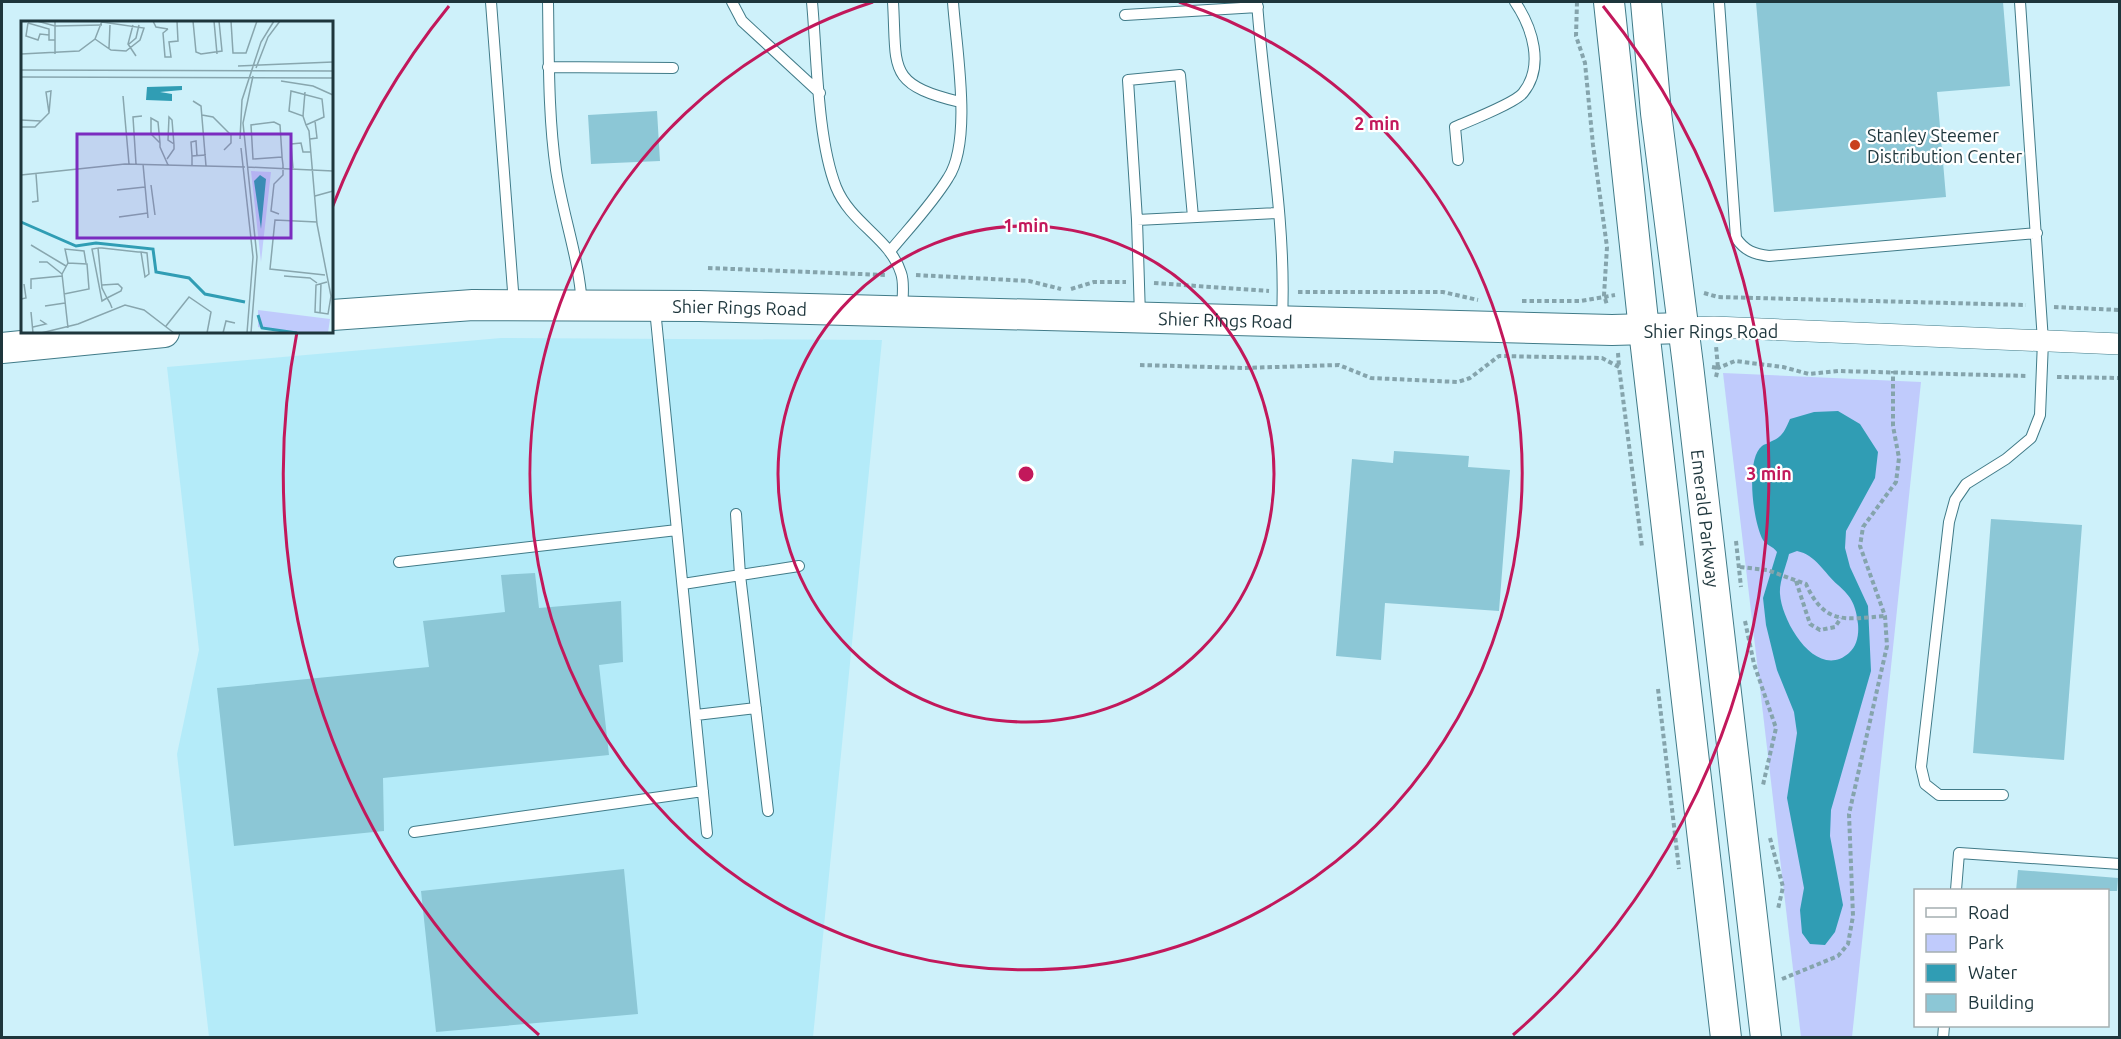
<svg xmlns="http://www.w3.org/2000/svg" width="2121" height="1039" viewBox="0 0 2121 1039" font-family="Ubuntu,sans-serif">
<rect width="100%" height="100%" fill="#cef1fa"/>
<path fill="#b4ebf9" d="M501,338l381,2 -69,697h-604l-32,-283 22,-104 -32,-283z"/>
<path fill="#c0cbfc" d="M1723,373l198,9 -69,655h-51z"/>
<path fill="#309db4" fill-rule="evenodd" d="M1838,411l22,13 18,28 -3,26 -29,53 -1,17 5,19 18,39 3,65 -40,139 -1,26 13,69 -8,27 -10,13 -15,-1 -8,-11 -2,-23 4,-22 -17,-90 10,-65 -3,-21 -17,-42 -11,-45 -3,-27 14,-46c-4,-6 -11,-7 -14,-12 -10,-17 -18,-81 -1,-94 2,-2 6,-2 8,-4 13,-5 15,-12 20,-23l24,-7zM1797,551c19,4 27,22 41,34 14,12 18,21 20,39 1,11 -1,22 -9,29 -32,28 -67,-30 -69,-59 -1,-12 6,-27 9,-40z"/>
<path fill="#8cc7d6" d="M1756,2h247l7,84 -73,6 9,105 -172,15z
M657,111l3,50 -69,3 -3,-49z
M1394,451l75,5 -1,11 42,3 -11,141 -114,-8 -4,57 -45,-4 16,-197 41,4z
M1991,519l91,6 -18,235 -91,-7z
M535,573l4,35 82,-7 2,61 -24,3 10,90 -226,23 1,53 -150,15 -17,-158 212,-21 -6,-46 82,-9 -4,-37z
M624,869l14,145 -202,18 -15,-141z
M2018,870l100,8 -1,13h-101z"/>
<g fill="none" stroke-linecap="round" stroke-linejoin="round">
<g stroke="#417b88" stroke-width="12">
<path id="service" d="M491,2l23,302
M548,2c1,55 0,113 8,168 7,46 23,88 26,135
M732,2l10,19 78,72
M812,2c5,53 5,137 24,185 15,37 54,51 65,86 4,11 1,26 1,37
M893,2c4,67 -7,82 67,100
M1257,2c7,102 30,215 25,317
M1719,2l17,236c9,13 18,16 33,18l268,-23
M1125,15l133,-8
M548,67l125,1
M1458,160l-3,-33c14,-6 60,-24 68,-34 22,-27 9,-66 -8,-91
M1137,220l-9,-140 52,-5 13,142
M891,250c19,-23 41,-46 57,-72 25,-37 8,-131 5,-176
M655,309l52,524
M1140,316l-3,-96 140,-7
M736,514l4,61 28,236
M399,562l278,-32
M683,584l116,-18
M696,715l60,-7
M2003,795h-64l-14,-11 -4,-17 28,-245 6,-22 11,-16 40,-25 25,-21 9,-23 3,-74 -23,-339
M414,832l289,-41
M1956,890l3,-37 161,11
M1943,1038l1,-12"/>
</g>
<g stroke="#417b88" stroke-width="22">
<path id="minor" d="M1684,328l30,-1 406,17"/>
</g>
<g stroke="#417b88" stroke-width="32">
<g id="secondary">
<path d="M1609,2l35,328 82,708"/>
<path id="s1" d="M1646,2l10,111 32,252 78,673"/>
<path id="s2" d="M332,315l141,-10 226,1 913,24 72,-2"/>
<path d="M2,348l162,-16"/>
</g>
</g>
<path stroke="#85a4ac" stroke-width="4" stroke-dasharray="4.5 3" stroke-linecap="butt" d="M1577,2l-1,34 9,27 8,82 14,102 -3,48 3,10
M708,268l177,7
M916,275l113,6 32,8
M1154,283l115,8
M1071,289l23,-7h32
M1298,292h145l35,8
M1704,293l14,4 308,8
M1522,301h59l34,-6
M2054,307l66,3
M1618,353l1,14
M1140,365l104,3 95,-3 32,13 87,4 12,-4 29,-22 103,2 17,9 23,180
M1712,367l6,1 -2,-22
M1716,377l2,-9 17,-7 48,6 26,7 29,-3 190,5
M2057,377l63,1
M1736,541l5,46
M1740,567l27,3 39,14c19,42 40,35 79,32
M1796,581l14,43 10,6 15,-3 6,-9
M1745,621l9,43 22,64 -13,57
M1658,689l21,180
M1770,838l13,49 -5,22
M1782,979l56,-23 10,-12 5,-28 -4,-102 38,-168 -2,-30 -25,-70 3,-19 33,-45 3,-24 -6,-32v-55"/>
<use href="#service" stroke="#fff" stroke-width="10"/>
<use href="#minor" stroke="#fff" stroke-width="21"/>
<use href="#secondary" stroke="#fff" stroke-width="30"/>
</g>
<g fill="none" stroke="#c2185b" stroke-width="3">
<circle cx="1026" cy="474" r="248"/>
<path d="M1179 2A496 496 0 1 1 873 2"/>
<path d="M539 1035A743 743 0 0 1 297 332M332 208A743 743 0 0 1 449 6M1603 6A743 743 0 0 1 1513 1035"/>
</g>
<circle fill="#c9401c" stroke="#fff" stroke-width="2" cx="1855" cy="145" r="6"/>
<g text-anchor="middle" dominant-baseline="central" stroke-width="4.5" stroke-linejoin="round" paint-order="stroke">
<g font-size="18" fill="#1e363c" stroke="#fff" text-anchor="start">
<text x="1867" y="135">Stanley Steemer<tspan x="1867" dy="21">Distribution Center</tspan></text>
</g>
<g font-size="18" fill="#1e363c" stroke="#fff">
<text stroke="none"><textPath href="#s2" startOffset="408">Shier Rings Road</textPath></text>
<text stroke="none"><textPath href="#s2" startOffset="894">Shier Rings Road</textPath></text>
<text x="1711" y="331">Shier Rings Road</text>
<text stroke="none"><textPath href="#s1" startOffset="520">Emerald Parkway</textPath></text>
</g>
</g>
<g transform="translate(21 21)">
<rect width="312" height="312" fill="#cef1fa"/>
<path d="M230,150l20,1 -10,90zM237,289l72,9 -2,14h-40l-30,-6z" fill="#c0cbfc"/>
<path d="M161,65v4l-22,2 12,2v7l-26,-1 1,-13zM239,154l6,4 -5,50 -7,-48z" fill="#309db4"/>
<path fill="none" stroke="#309db4" stroke-width="3" d="M0,201l55,24 20,-3 57,6 3,23 33,6 16,16 40,8M237,294l4,13 35,5"/>
<path fill="none" stroke="#88a6ae" stroke-width="1.5" d="M16,0l18,5 47,-1M34,0v33M132,0l3,6 12,2M172,0l3,31 5,2 21,-3 -3,-30M193,0l3,33M210,0l2,32h13l11,-32M7,2l-2,13 12,4 2,-6 9,1M7,2l21,6v11h6M112,4l-5,19 8,12M147,8l-5,4 2,24h6l-2,-15 9,-1 -1,-20M74,18l16,11 15,1 14,-11 4,-12 -42,-6M108,23l7,-6 3,-13M88,27l1,-23M0,33l58,-3 16,-12 7,-18M217,45l95,-4M235,47l12,-31 12,-16M0,49l312,1M0,56l312,1M260,60l32,5 20,9M102,75l6,68M172,80l8,5 5,60M181,94l11,2 18,18v8l-7,7M282,95l2,-24M0,99l20,1M285,104l18,-8 -2,-18 -31,-8 -2,20 14,5 3,9 3,6 8,93 14,72 -3,18 -13,-2 1,-27 11,-3M0,106h14l14,-14 2,-22 -5,1 3,21M219,118l2,-39 19,-58 13,-21M289,118l7,-1 -2,-17M139,122l-9,-9v-16l7,4 2,21v4l8,18M220,127l12,109 -6,76M171,135l-1,-14 5,-1 1,15M146,138l7,-10v-4l-2,-25 -3,-3 -1,23 6,4M115,143l-3,-47 9,-1M122,143l5,54M171,145v-10l14,-1M226,146l86,4M272,147l-2,-24 10,-1 2,9h8M0,154l104,-11 120,3M130,164l4,30M96,169l28,-3M294,175l18,-5M11,181l6,-1 -2,-27M258,193l-8,-3 3,-27 9,-9v-10l-1,-8v-1l-2,-31 -6,-3 -23,3 2,34 29,-2M98,196l29,-4M296,201l-42,-2 -5,49 55,6M10,224l35,21M77,227h4l36,4h3l6,1 2,21 -4,3 -4,-25M18,241h8l15,12M47,242l-3,-14 19,2 2,12M41,253l6,-11 19,1 2,25 -25,5M41,253l6,54M263,255l26,2 7,5M81,264l16,-1 4,4 -1,3 -14,7 -5,3 -10,-52 6,-1 4,40 5,10 3,5 2,5M10,268v-10l31,-3M0,278l5,-1 -2,-14M24,285l20,-3M10,291l2,21M299,292l1,-30M145,305l23,-29 22,15 -4,21M12,306l13,-3 -6,-4M20,312l37,-9 47,-19 19,5 30,23M202,312l3,-12 9,2M230,312l6,-76 -14,-134 10,-47"/>
<path fill="#7b2cbf" fill-opacity="0.15" stroke="#7b2cbf" stroke-width="3" d="M56,113h214v104h-214z"/>
<rect width="312" height="312" fill="none" stroke="#1e363c" stroke-width="3"/>
</g>
<circle cx="1026" cy="474" r="9" fill="#c2185b" stroke="#fff" stroke-width="3"/>
<g font-size="18" text-anchor="middle" font-weight="bold" fill="#c2185b" stroke="#fff" stroke-width="4.5" stroke-linejoin="round" paint-order="stroke">
<text x="1377" y="130">2 min</text>
<text x="1026" y="232">1 min</text>
<text x="1769" y="480">3 min</text>
</g>
<rect width="2121" height="1039" fill="none" stroke="#1e363c" stroke-width="6"/>
<rect x="1914" y="889" width="195" height="138" fill="#ffffff" stroke="#a5afb1" stroke-width="1.5"/>
<rect x="1926" y="908" width="30" height="9" fill="#ffffff" stroke="#a5afb1" stroke-width="1.5"/>
<text x="1968" y="919" font-size="18" fill="#1e363c">Road</text>
<rect x="1926" y="934" width="30" height="18" fill="#c0cbfc" stroke="#a5afb1" stroke-width="1.5"/>
<text x="1968" y="949" font-size="18" fill="#1e363c">Park</text>
<rect x="1926" y="964" width="30" height="18" fill="#309db4" stroke="#a5afb1" stroke-width="1.5"/>
<text x="1968" y="979" font-size="18" fill="#1e363c">Water</text>
<rect x="1926" y="994" width="30" height="18" fill="#8cc7d6" stroke="#a5afb1" stroke-width="1.5"/>
<text x="1968" y="1009" font-size="18" fill="#1e363c">Building</text>
</svg>
